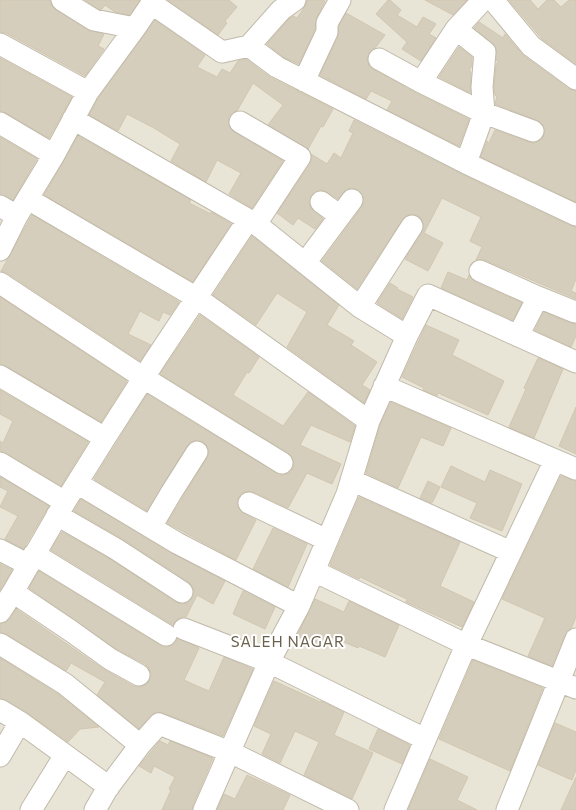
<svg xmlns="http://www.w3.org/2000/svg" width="576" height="810" viewBox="0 0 576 810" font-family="Commissioner,sans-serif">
<rect width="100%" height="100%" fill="#f4f1e8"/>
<path fill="#e8e4d6" d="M0,0h576v810h-576z"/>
<path fill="#d6cebd" stroke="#d1c6b0" d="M0,0h50l2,6 4,4 32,20 16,4 -6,12 6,3 -19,27 -79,-43 -6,-1z
M85,0h55l-10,15 -15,-3 -10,-7 -3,4h-4z
M168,0h61l8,7 -12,14 2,2 -9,12z
M307,0h16l2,1 -8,16 -2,12 -16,35 -16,-7 -16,-13 22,-25 4,-3 4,2 9,-13z
M388,0h2l11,10 -4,5 20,12 6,-10 13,7 -7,10 7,4 -15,23 -19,-12 5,-7 -31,-28z
M425,0h42l-14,15z
M509,0h21l8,9 9,-9h7l7,7 8,-7h7v64l-34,-25z
M346,13l39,22 -10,13 -7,6 -1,6 2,6 4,3 43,24 53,26 -10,27 -72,-36 5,-9 -21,-10 -5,8 -46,-24 18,-38 1,-11z
M155,20l50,35 -8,12 20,10 5,-8 8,4 8,-12 8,-2 25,19 62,31 -10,18 -2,-1 -13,23 -40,-24 15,-20 -30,-22 -16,28 -3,1 -5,4v10l5,6 49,29 -31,47 -23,-14 12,-21 -24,-13 -11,22 -35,-21 9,-17 -26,-16 -27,-14 -9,17 -29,-16 9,-17z
M479,22l24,16 2,-4 19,22 45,33 7,2v111l-95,-45 6,-16 2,2 6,-13 34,12 6,1 6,-3 3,-5 1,-6 -3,-5 -5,-4 -42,-16 2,-7 -2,-2 -1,-8 2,-22 2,-4 -2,-1v-12l-4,-5 -18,-15z
M459,47l13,10v8l-3,6 2,1 -1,21 -31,-16z
M0,58l72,39 -23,41 -43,-25 -6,-2z
M354,120l107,54 110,52 5,1v52l-5,12 5,2v6l-91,-39h-9l6,-13 -12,-6 11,-24 -39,-19 -18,35 19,10 -15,28 -23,-12 17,-27 2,-5 -2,-7 -3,-4 -6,-2 -6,1 -5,5 -45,69 -35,-28 40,-54 2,-5 -1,-6 -4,-5 -5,-3 -6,1 -5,4 -5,6 -15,-9 -6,1 -5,4 -3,6 1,6 13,12 -8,10 -17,-11 -5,7 -16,-12 33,-49 2,-6 -1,-4 16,10 7,-11 7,5 12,-25 -4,-2z
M78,136l113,64 -2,3 22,11v-2l20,12 -38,58 -149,-87z
M0,137l37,22 -24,41 -13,-6z
M32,215l147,87 -9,13 -7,-3 -4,9 -19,-10 -12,23 23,11 -11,16 -133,-88 -6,-2z
M252,236l87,69 -12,20 27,16 -3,4 26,17 -15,23 8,5 -6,13 -77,-56 20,-35 -30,-19 -21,32 -43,-30z
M448,272l19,8 2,-5 2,3 4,4 47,21 -9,17 -72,-32z
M390,283l8,5 -1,1 16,8 -11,22 -25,-16z
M0,297l127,84 -26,41 -95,-56 -6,-2z
M544,312l26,11 6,1v12l-5,11 -36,-17z
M200,315l59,42 -10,16 -2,-1 -14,23 50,31 25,-34 47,34 -5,16 -39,-17 -11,20 41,19 -9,20 -25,-11 -19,35 -34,-16 -6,-1 -6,2 -4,5 -1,6 2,5 5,5 12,6 -20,40 -69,-37 40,-65 2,-5 -1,-6 -5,-5 -5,-2 -6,1 -5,5 -40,65 -53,-32 53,-85 129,79 6,2 5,-1 5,-4 2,-7 -2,-6 -4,-4 -128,-79z
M426,325l33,15 -7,15 52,26 -16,34 -50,-22 -1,3 -14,-6 1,-2 -22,-11z
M538,358l25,11 -29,69 -25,-11 17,-38 -2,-1z
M0,390l88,52 -27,44 -55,-33 -6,-2v-10l3,2 10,-22 -13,-7z
M391,402l60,26 -8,18 -22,-9 -23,51 -32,-15 14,-48z
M576,407v47l-17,-8z
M451,466l34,16 5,-12 32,14 -20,47 -32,-13 7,-15 -36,-16z
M561,476l15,5v136l-5,12 -6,6 -13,31 -24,-10 17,-38 -43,-19z
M0,477l49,29 -26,43 -18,-10 13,-23 -18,-9 8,-16 -8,-4z
M428,481l12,6 -8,16 -12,-5z
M359,497l101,45 -20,44 34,16 -12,25 -56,-25 1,-3 -24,-11 -23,-11 -1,2 -29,-14z
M81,499l90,54 54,28 -12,23 -16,-9 -11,22h-4l-5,2 -4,6 -122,-75 11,-18 48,27 65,43 6,2 6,-1 5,-5 2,-5 -1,-6 -4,-5 -66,-43 -49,-28z
M273,528l34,16 -19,43 -35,-18z
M0,564l12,6 -12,20z
M39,571l121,74 5,2 6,-1 5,-4 1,-4 22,10 -15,32 13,6 12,5 15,-34 29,12 -30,67 -60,-23 -7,-1 -6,4 -11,13 -42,-34 8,-13 -34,-19 -5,8 -60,-37 -6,-2v-8l6,-2 4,-3 6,-10 87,60 30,17 7,1 6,-2 3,-4 2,-7 -2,-6 -4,-4 -29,-15 -87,-61z
M243,591l32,16 -10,22 -32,-15z
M315,599l29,13 5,-11 50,24 -14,32 -26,-11 -1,2 -26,-11 -6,12 -29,-13z
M0,658l58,36 41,33 -19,2 -12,13 -42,-30 -20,-12 -6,-2z
M473,660l70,28 -33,83 -71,-32z
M274,681l46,21 1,-1 23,11 -10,23 39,18 -21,46 -48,-24 15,-33 -24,-11 -15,32 -18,-9 9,-20 -17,-8z
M555,723l21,9v38l-4,10 -34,-15z
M378,729l32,16 -8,19 -33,-15z
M160,741l8,4 2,-4 43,17 -20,47 -1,5h-30l9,-20 -2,-1 6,-12 -21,-11 -3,7 -12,-7z
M430,759l38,18 -11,23 20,10h-69z
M247,775l43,20 -7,15h-66l7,-16 11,5z
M576,777v33h-15z"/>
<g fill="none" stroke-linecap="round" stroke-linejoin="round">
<g stroke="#c0baaa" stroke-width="23">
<path id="minor" d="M62,0l32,20 41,8
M491,0h2l38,46 45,33
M151,3l71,49 27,-6 28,21 189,96 110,52
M0,44l88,48
M249,46l32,-36 14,-10
M379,59l42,23 35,-53 27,-29
M304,81l23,-49v-9l13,-23
M421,82l63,31 -2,-26 3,-35 -29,-23
M73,119l183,105 104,83 47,29
M240,122l60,35 -44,67
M0,123l54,32
M466,163l18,-50 49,18
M28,199l169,99 172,123
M321,202l19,14
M0,206l17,10
M0,250l17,-34 37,-61 34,-63 47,-64 19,-28
M305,263l47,-63
M480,271l58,26 -20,39
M0,283l144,95 138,85
M538,297l37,15
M360,307l52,-81
M0,376l105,62
M384,386l192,83
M0,463l65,39
M351,480l160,72
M77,483l100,60 122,63
M249,503l78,37
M57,515l59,34 66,43
M151,527l20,-34 26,-41
M0,550l29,15
M34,554l132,81
M314,571l153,74 109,43
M13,592l58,39 39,28 29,16
M0,612l13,-20 52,-90 40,-64 50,-78 93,-140
M184,629l85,33 156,77
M0,644l65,40 75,61 19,-21 71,28 118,58
M0,710l20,12 -20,34
M20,722l89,65
M31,810l34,-55
M95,810l12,-21 33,-44
M204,810l65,-148 30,-56 48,-112 22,-73 38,-85 21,-41 148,67
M395,810l65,-151 95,-199
M507,810l69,-171"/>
</g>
<use href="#minor" stroke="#fff" stroke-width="21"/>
</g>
<g text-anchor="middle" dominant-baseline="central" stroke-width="4" stroke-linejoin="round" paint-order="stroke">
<g font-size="15" letter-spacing="1" fill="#6b614d" stroke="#fff">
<text x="288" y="641">SALEH NAGAR</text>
</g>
</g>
</svg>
